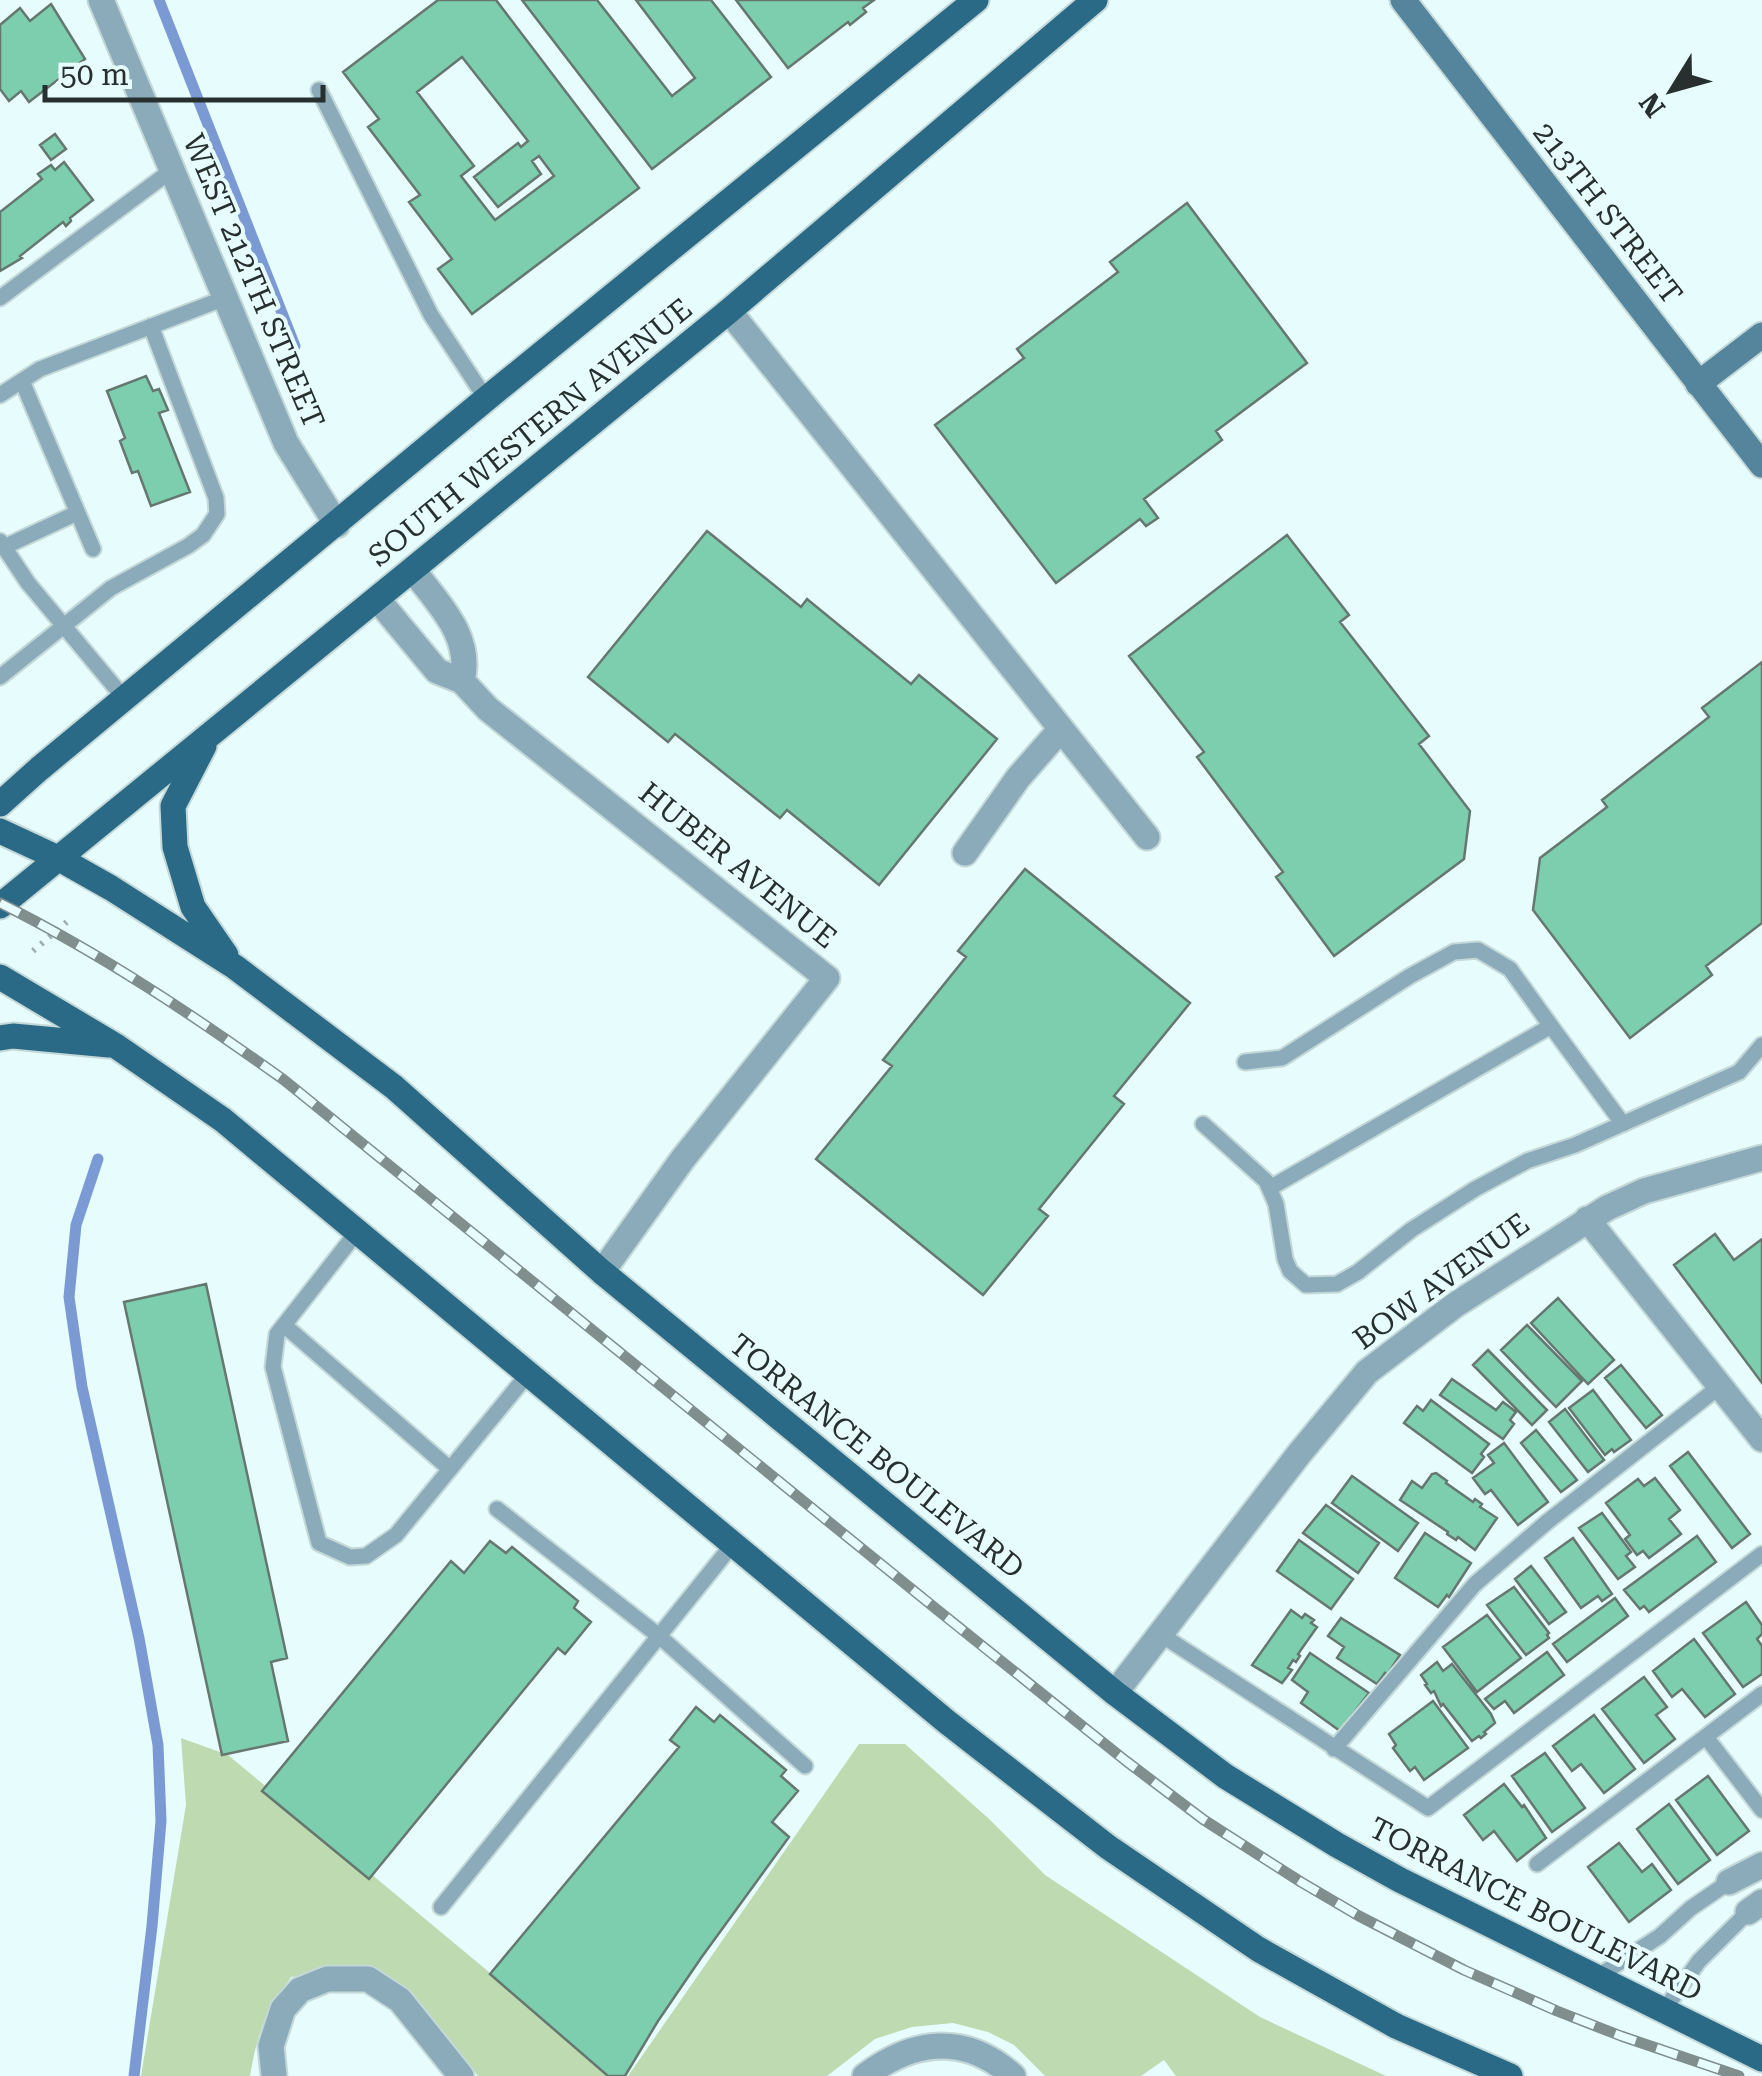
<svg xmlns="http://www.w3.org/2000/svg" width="1762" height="2076" viewBox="0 0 1762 2076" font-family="'Roboto Serif',serif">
<rect width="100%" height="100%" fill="#e7fdfd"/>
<path fill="#bddab0" d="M181,1738l47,17 386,321h-136l-34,-43 -39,-43 -31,-22 -83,9c-27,37 -33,54 -41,99h-109l45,-271z
M859,1744h46l83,74 57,57 215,142 126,59h-210l-12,-16 -23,16h-96l-31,-31 -26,-13 -35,-9 -41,4 -37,12 -48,37h-199z"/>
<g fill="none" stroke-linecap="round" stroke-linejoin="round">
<path stroke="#7b9ad4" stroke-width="11" d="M159,0l136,346
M98,1159l-22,66 -7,72 13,90 57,251 19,107 3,76 -9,105 -18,150"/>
</g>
<path fill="#7cceaf" stroke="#667770" stroke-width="2.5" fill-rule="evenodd" d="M438,0h58l143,188 -167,126 -34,-45 14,-10 -43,-57 11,-7 -52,-68 11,-8 -36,-47zM462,57l66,84 -7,6 -3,-4 -44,34 24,30 43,-33 -9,-13 7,-5 15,20 -59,44 -34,-44 13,-10 -57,-74z
M522,0h75l75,96 23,-18 -59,-78h75l60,77 -119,92z
M736,0h138l-11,8 3,4 -16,13 -2,-3 -60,46z
M51,4l34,55 -56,43 -8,-11 -12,10 -9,-12v-64l20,-17 10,13z
M55,134l11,15 -15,11 -11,-15z
M64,162l29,38 -23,18 1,3 -5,5 -3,-4 -43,34 2,2 -22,13v-59l42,-33 -4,-5 13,-9 4,5z
M1187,203l120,160 -91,68 6,9 -78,59 14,19 -12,8 -6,-7 -84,64 -121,-158 89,-67 -7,-9 101,-77 -8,-10z
M146,376l7,15 6,-2 9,21 -9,3 31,79 -39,14 -13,-35 -6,2 -12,-32 5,-3 -18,-47z
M707,531l94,76 6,-8 104,85 8,-9 78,64 -118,146 -92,-75 -7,8 -105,-84 -7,8 -80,-65z
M1287,535l62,80 -9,7 89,114 -10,8 51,67 -6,48 -130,97 -58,-79 7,-5 -86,-115 7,-5 -75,-96z
M1762,662v261l-56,43 6,9 -82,63 -97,-128 7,-52 67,-51 -5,-7 107,-83 -7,-9z
M1025,869l165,134 -76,93 10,8 -85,105 9,7 -65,79 -167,-136 76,-93 -9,-6 83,-103 -8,-6z
M1715,1234l19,26 28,-21v144l-88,-118z
M206,1284l81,374 -16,4 17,79 -66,14 -98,-453z
M1558,1298l56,62 -26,24 -57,-61z
M1527,1325l55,56 -26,26 -55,-57z
M1488,1350l59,60 -15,15 -59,-60z
M1621,1365l41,50 -16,13 -41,-50z
M1452,1379l44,31 7,-8 13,10 -6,8 4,4 -11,15 -63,-44z
M1593,1390l38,50 -17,12 -2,-3 -7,6 -36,-47z
M1431,1400l58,44 -8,10 3,3 -12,16 -68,-50 13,-17 6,5z
M1565,1409l39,51 -16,12 -39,-50z
M1536,1430l41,50 -16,12 -40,-49z
M1504,1443l44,59 -30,23 -27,-35 -6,4 -12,-16 21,-15 -6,-8z
M1688,1452l62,82 -18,14 -62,-82z
M1436,1473l11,8 -1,2 27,19 2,-3 7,5 -2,3 17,11 -22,32 -17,-13 -2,3 -9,-6 1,-2 -48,-32 12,-19 10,7 10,-14z
M1352,1476l66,47 -20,28 -66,-48z
M1655,1478l25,32 -11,9 12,15 -32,24 -6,-7 -6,4 -12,-16 5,-4 -24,-32 32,-24 6,7z
M1326,1505l53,38 -21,30 -55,-40z
M1602,1513l29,39 -5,4 9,11 -17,12 -39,-51z
M1425,1533l46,30 -22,34 -2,-2 -9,12 -43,-29z
M1697,1536l19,26 -67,50 -5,-6 -4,3 -16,-19z
M1573,1538l39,56 -10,7 -4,-5 -17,12 -36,-50z
M1299,1540l54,39 -22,30 -54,-38z
M490,1541l16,12 6,-6 66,54 -4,7 17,14 -26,32 -7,-6 -189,231 -107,-88 189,-230 13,12z
M1531,1566l35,46 -17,12 -34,-45z
M1514,1587l35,46 -2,2 2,3 -23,17 -39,-50z
M1615,1598l13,18 -61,46 -14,-18z
M1746,1602l16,23v9l-5,5 5,7v28l-19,13 -40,-54z
M1291,1610l11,8 3,-4 9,6 -3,3 6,4 -19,27 2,2 -4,6 -3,-2 -5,8 4,2 -10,13 -30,-18z
M1487,1615l34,43 -44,34 -34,-45z
M1341,1618l59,37 -13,20 -2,-2 -8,11 -40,-26 7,-11 -16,-11z
M1694,1639l41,55 -30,23 -23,-28 -10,8 -19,-26z
M1547,1652l17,23 -50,38 -9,-12 -11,8 -9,-10z
M1310,1653l59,40 -29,38 -39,-28 7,-11 -16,-12z
M1437,1662l6,9 9,-7 39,50 4,9 -11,9 2,2 -5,4 -2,-2 -7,5 -29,-37 -2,2 -7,-15 -3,2 -6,-8 2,-1 -6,-9z
M1644,1677l23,30 -11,8 19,24 -31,24 -42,-54z
M1433,1701l35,47 -44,32 -9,-13 -5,4 -17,-23 3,-3 -7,-11z
M696,1707l18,15 6,-7 66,55 -5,6 17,15 -26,31 17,15 -88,121 -43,63 -33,55h-17l-118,-102 189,-227 -9,-7z
M1594,1715l41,54 -31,24 -23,-29 -9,7 -19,-25z
M1545,1753l40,55 -33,24 -40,-56z
M1708,1776l41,55 -32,24 -41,-55z
M1504,1784l18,23 2,-2 22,33 -29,23 -23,-30 -11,9 -19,-25z
M1669,1804l41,56 -32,24 -41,-55z
M1619,1843l23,29 10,-8 19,26 -42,32 -41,-55z"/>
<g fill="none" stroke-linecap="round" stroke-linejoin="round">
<g stroke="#c4d8d8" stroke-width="19">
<path id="lane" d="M319,90l112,225 55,84
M0,298l172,-128
M22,381l71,168
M0,395l40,-26 185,-71
M0,541l28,42 96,115
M4,547l73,-34
M0,677l111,-89 77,-42 15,-11 14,-21 -1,-16 -65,-172
M1551,1026l72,98
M1245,1062l37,-4 128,-82 44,-24 24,-2 32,19 41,57 -281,162
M1203,1124l63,57 10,23 9,55 5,12 16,14 31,-1 21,-12 53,-42 64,-41 52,-28 48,-16 164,-73 23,-27
M357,1232l-80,102 -4,33 46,176 31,14 16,-1 30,-21 132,-161
M284,1325l166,144
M497,1509l162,127 146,130
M1160,1634l268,174 334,-254
M1706,1737l56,73
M1334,1749l141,-165 72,-62 172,-135
M1537,1864l225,-170
M441,1907l292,-363
M1597,1977l63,-41 31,-28 38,-26
M1664,2010l35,-49 49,-49"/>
</g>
<g stroke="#c4d8d8" stroke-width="29">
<path id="street" d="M101,0l185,443 51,82
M729,311l418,526
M413,570c25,34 60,66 49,111
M378,600l59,71 25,10 26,28 339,269 -145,182 -80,112
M965,853l53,-75 43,-49
M1587,1219l175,220
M1115,1693l184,-239 68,-82 88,-67 152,-97 37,-17 118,-33
M1729,1882l33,-17
M1748,1912l14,-10
M274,2076l-3,-30 12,-37 17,-19 27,-11h41l32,21 61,76
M865,2076c49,-37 100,-43 148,0"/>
</g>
<g stroke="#c4d8d8" stroke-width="29">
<path id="secondary" d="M1403,0l359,465
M1698,384l64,-49"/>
</g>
<g stroke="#c4d8d8" stroke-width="29">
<path id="primary" d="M204,746l-31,60 2,41 18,60 33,48
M0,804l39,-35 447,-370 490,-399
M0,831l58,27 53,30 124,79 159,120 208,185 513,421 110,83 112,69 63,35 362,179
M0,906l729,-595 366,-311
M0,977l116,69 107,74 724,602 161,125 150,102 138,77 114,50
M0,1038l13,-2 96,9"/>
</g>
<path stroke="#9fafaf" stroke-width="6" stroke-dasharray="2.5 8" stroke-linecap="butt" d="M33,951l36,-31"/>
<use href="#lane" stroke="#8babbb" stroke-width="15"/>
<use href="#street" stroke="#8babbb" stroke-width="25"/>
<use href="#secondary" stroke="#55859d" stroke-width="25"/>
<use href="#primary" stroke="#2a6a87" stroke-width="25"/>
<g stroke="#808e8e" stroke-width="11">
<path id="rail" d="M0,903c100,50 193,112 284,177l656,532 186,149 78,59 97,62 58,34 105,54 93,41 64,25 118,40"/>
</g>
<use href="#rail" stroke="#e7fdfd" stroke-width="8" stroke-dasharray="22" stroke-linecap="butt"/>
</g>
<g text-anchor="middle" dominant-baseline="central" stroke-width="8" stroke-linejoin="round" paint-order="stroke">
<g font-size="30" fill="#272f2f" stroke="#e7fdfd">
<text transform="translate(1608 213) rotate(52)">213TH STREET</text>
<text transform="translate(254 281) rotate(67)">WEST 212TH STREET</text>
<text transform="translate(530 432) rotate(-39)">SOUTH WESTERN AVENUE</text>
<text transform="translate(738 865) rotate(39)">HUBER AVENUE</text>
<text transform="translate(1441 1281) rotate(-36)">BOW AVENUE</text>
<text transform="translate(877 1456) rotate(39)">TORRANCE BOULEVARD</text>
<text transform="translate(1536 1909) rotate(27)">TORRANCE BOULEVARD</text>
</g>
</g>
<g transform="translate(1672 90) rotate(233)" stroke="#e7fdfd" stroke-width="8" paint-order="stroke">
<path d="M0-8L18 38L0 25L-18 38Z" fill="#272f2f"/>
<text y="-15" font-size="28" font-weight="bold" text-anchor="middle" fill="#272f2f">N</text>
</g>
<path d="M45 85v15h278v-15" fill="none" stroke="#272f2f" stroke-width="5"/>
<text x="60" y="85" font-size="30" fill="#272f2f" stroke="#e7fdfd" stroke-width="8" paint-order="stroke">50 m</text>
</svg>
